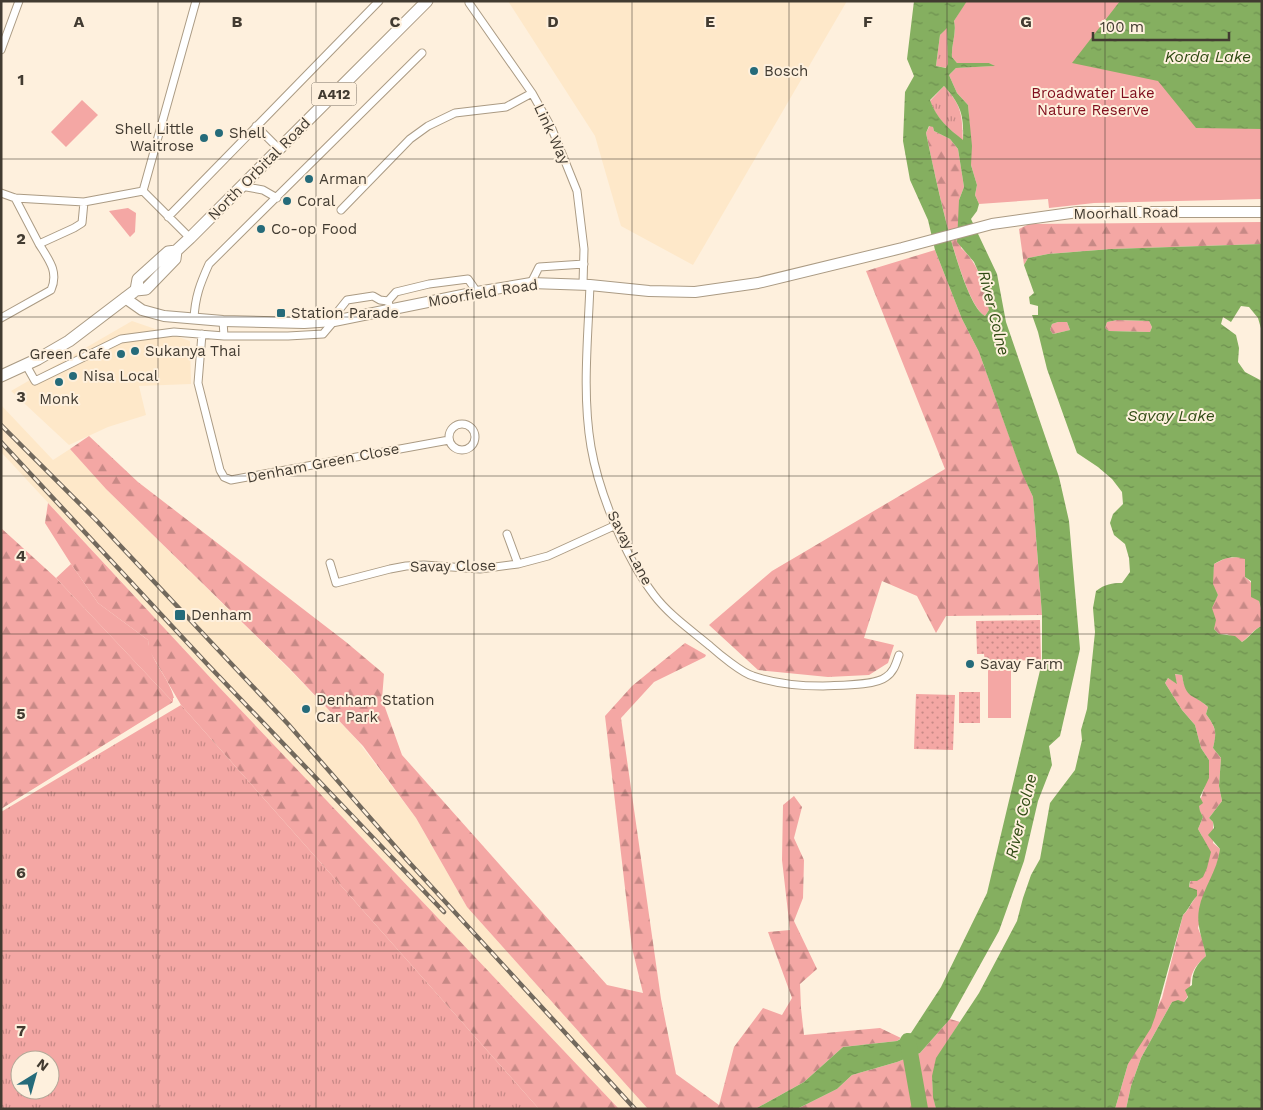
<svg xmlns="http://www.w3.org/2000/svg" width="1263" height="1110" viewBox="0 0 1263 1110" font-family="'Work Sans',sans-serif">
<defs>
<pattern id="grass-tufts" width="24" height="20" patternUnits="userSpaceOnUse" patternTransform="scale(1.25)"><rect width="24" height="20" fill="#f4a7a4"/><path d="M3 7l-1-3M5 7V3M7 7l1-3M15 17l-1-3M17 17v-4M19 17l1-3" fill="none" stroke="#c78986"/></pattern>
<pattern id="forest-firs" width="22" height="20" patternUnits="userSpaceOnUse" patternTransform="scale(1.25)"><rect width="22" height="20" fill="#f4a7a4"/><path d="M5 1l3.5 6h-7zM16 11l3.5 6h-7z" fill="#c78986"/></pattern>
<pattern id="garden-dots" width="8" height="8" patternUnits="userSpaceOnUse" patternTransform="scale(1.25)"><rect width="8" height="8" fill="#f4a7a4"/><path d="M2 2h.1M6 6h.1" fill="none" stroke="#c78986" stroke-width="1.8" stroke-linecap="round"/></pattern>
<pattern id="water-ripples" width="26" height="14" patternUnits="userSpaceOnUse" patternTransform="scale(1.25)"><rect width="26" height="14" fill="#85af60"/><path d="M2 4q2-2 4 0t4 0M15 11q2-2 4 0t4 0" fill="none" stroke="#6e9050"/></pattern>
</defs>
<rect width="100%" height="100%" fill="#fef0dd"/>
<path fill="#fee8c9" d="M508,1h339l-154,264 -72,-39 -26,-90z
M132,321l58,20 1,43 -52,2 7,29 -38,12 -39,18 -58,-54z
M1,405l52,55 17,-11 36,40 185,182 66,69 59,78 51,89 181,202h-29l-400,-422 -218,-235z"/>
<path fill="url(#grass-tufts)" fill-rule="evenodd" d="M947,27l1,37 -1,4 -11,-2 4,-31z
M944,86c18,20 18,28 19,55 -14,-12 -27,-23 -33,-40z
M181,705l358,404h-538v-297zM20,1060h30v30h-30z"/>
<path fill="url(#forest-firs)" d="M930,125l3,2 1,4 16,8 8,10 6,38 -5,13 2,48c18,15 24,40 28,62l-4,6c-25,-14 -52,-151 -59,-183z
M1262,222v22l-151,5 -63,5 -20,4 -4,7 -5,-36 10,-5z
M935,250l27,69 17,33 43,120 11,25 9,118 -96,1 -10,17 -19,-37 -35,-15 -18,57 30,7 -6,18 -19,12 -41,2 -70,-7 -49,-45 63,-54 173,-102 -79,-198z
M1117,320l32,1 3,6 -2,5 -41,-1 -4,-3 2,-6z
M1058,322h9l3,8 -17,4 -3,-4 2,-6z
M89,436l49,46 208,160 38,32 -2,25 20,56 205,230 36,8 -11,-45 -27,-232 27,-30 53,-43 21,12 -1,2 -51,25 -33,36 40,281 15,75 43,31 15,-58 29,-39 19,7 10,-17 -24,-66 22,-2 -8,-70 1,-55 11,-9 8,11 -8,31 10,22 -1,38 -9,23 23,48 -17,15 1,24 3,27 76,-7 21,10 -4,3 -54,6 -39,35 -49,27h-107l-181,-202 -51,-89 -53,-72 -74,-78 -183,-179 -36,-40z
M48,503l171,184 400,422h-80l-358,-404 -32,-55 -1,-10 -50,-37 -27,-39 -26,-41z
M1,528l55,50 117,124 -172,107z
M1238,557l7,1v19c14,10 17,33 17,49 -8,3 -13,11 -20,16l-15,-8h-8l-5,-5 -3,-21 7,-13 -6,-11 2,-20 12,-6z
M1174,674l8,1c3,20 13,20 26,32l-2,7c10,14 11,18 7,34l8,10 -2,28 3,15 -13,17 4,4v21l7,6 -2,11 -20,68 5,13 3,15c-5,5 -10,9 -13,16 -5,10 0,19 -9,30h-12l-31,56 -10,28 -5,23h-11l13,-45 10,-18 24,-48 21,-83c7,-6 8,-13 14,-19l-8,-9 13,-51 -4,-7 5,-12c-8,-12 -2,-16 1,-28 3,-9 3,-19 5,-29l-8,-12 -6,-23 -13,-15 -17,-27 3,-5 9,5z
M950,1019l10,3c-21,33 -34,46 -24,87h-139l40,-20 15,-14 45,-13 23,-9z"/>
<path fill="#f4a7a4" d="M966,1h296v198l-168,4 -45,5 -1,-9 -69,5 -4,-9 2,-10 -6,-20v-19l-3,-41 -11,-12 -8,-18 7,-7 38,-2 -5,-3h-32l-5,-6c-1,-12 5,-25 2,-36z
M82,100l16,15 -32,32 -15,-15z
M128,208l8,5 -1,19 -5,5 -21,-26z
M71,564l27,39 50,37c2,21 21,37 26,58h-1v4l-117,-124z
M988,670h23v48h-23z"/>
<path fill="url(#garden-dots)" d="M1040,620l1,40 -56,1 -1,-7h-7l-1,-33z
M959,692h21v31h-21z
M916,694l39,1 -2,55 -39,-1z"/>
<path fill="url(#water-ripples)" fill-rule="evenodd" d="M914,1h53l-13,20c3,11 -3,24 -2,36l5,6h32l6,3 -39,2 -7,7 8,18 11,12 4,41 -1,19 6,20 -2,10 4,9 -2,7 -6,8 26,55 9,48 53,155 10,44 11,128 -20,87 -11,10 3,19 -14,36 -14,60 -25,70 -49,88 -30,34 -23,9 -45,13 -15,14 -40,20h-42l49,-27 39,-35 54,-6 14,-8 30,-46 46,-94 55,-231v-47l-9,-118 -11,-24 -43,-121 -17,-33 -27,-69 -7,-30 -18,-40 -7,-39 2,-49 9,-16 -7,-17zM947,28l1,36 -2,4 -10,-2 4,-31zM944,86c17,19 20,29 19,54 -14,-11 -27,-22 -33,-40zM929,126l4,1 1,4 16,8 8,10 6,38 -5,13 -2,42 17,20 4,9 11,39 -4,6c-25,-13 -52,-151 -59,-183z
M1120,1h142v128l-66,-1 -38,-47 -86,-18z
M1262,244v88l-4,-14 -9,-11 -8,-1 -10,16 -8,-5 -2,7 15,11 3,13 -1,14 7,10 17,9v231l-3,-11 -8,-4v-16l-6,-4v-18c-12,-4 -21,-1 -31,5l-1,20 5,11 -6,13 4,12 -2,9 5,5 16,2 7,6c8,-5 12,-13 20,-16v483h-136l5,-23 10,-28 31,-56 6,-2 6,2 4,-5 -3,-7 7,-5c0,-13 4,-20 14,-29 -3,-16 -10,-30 -7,-47 4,-21 18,-37 21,-60l-12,-14 6,-7 -1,-6 -4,-4 13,-17 -3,-15 2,-28 -8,-10c4,-17 3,-20 -7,-34l2,-7c-15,-14 -22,-6 -26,-32l-7,-1 2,10 -9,-6 -3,5 17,27 13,15 6,23 8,12v18l-9,19 3,6 -4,3 1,5 3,6 -5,12 13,23 -4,16 -4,9 -6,4h-7l-1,6 8,3v6c-7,7 -7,12 -14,19l-28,102 -4,11 -23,36 -13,45h-179l-3,-12 -1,-21 4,-18 43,-65 38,-72 6,-23 8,-23 9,-16 10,-56 25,-33 7,-30 -1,-10 6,-21 8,-77 -2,-24 3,-17c9,-7 16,-8 26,-8l8,-11 -1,-14 -4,-14 -11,-9 -4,-12 3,-9 10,-10 -1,-12 -10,-13 -14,-12 -21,-14 -30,-84 -9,-37 -6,-17h6v-9l-8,-2 -1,-7 5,-4 -10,-28 4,-7 20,-4 63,-5zM1117,320l32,1 3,6 -2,5 -41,-1 -4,-3 2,-6zM1058,322h9l3,8 -17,4 -3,-4 2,-6z"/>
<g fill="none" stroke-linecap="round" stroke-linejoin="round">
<path stroke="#85af60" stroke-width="16" d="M908,1041l12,68"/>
<g stroke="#ab9b84" stroke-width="9">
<path id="street" d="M469,3l63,90 20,36 25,62 7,58 -1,35
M1,50l18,-49
M256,126l23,23
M241,186l22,4 14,8
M143,191l53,-190
M143,191l47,47
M1,193l14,5 69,4 59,-11
M15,198l24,46 35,-16 8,-5 2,-21
M341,210l69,-71 18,-13 27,-13 51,-6 26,-14
M168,217l211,-216
M531,283l8,-16 45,-3
M590,285c-2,53 -8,109 1,162 8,46 34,110 63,148 15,20 37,35 56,51 9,8 32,27 43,30 23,8 47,10 70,10 15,-1 52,0 63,-9 8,-5 10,-14 13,-22
M390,309l-2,-8 8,-9 33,-8 39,-5 9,13
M1,318l50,-28c8,-18 -2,-30 -12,-46
M194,319c1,-22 6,-35 15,-55l213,-211
M338,320l1,-10 8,-10 26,-4 7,4 8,1
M223,321l1,15h64l35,-2 11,-13
M202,334l-4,49 22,87 4,7 7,3 218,-40
M26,365l9,16 86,-42 53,-7 50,4
M449 437a13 13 0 1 1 26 0a13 13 0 1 1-26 0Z
M507,534l11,30
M330,563l6,20 54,-14 16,-3 18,-1 56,4 38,-5 30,-8 68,-31"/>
</g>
<g stroke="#ab9b84" stroke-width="12">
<path id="secondary" d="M125,298l17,12 22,6 59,5 81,2 30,-2 143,-29 54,-9 59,2 59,6 46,1 63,-9 144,-35 90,-24 86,-12h184"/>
</g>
<g stroke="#ab9b84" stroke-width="13">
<path id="primary" d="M136,290l2,-11 30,-27 8,-1 14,-13 237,-237
M1,376l37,-17 31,-18 67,-51 10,-1 29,-30 1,-8"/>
</g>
<use href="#street" stroke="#fff" stroke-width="7"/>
<use href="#secondary" stroke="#fff" stroke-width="10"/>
<use href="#primary" stroke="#fff" stroke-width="11"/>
<g stroke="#72695d" stroke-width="4.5">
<path id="rail" d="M1,425l96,96 191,203 119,136 228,249
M1,442l208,224 235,246"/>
</g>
<use href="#rail" stroke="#fef0dd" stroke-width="2.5" stroke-dasharray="8" stroke-linecap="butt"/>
</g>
<path fill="none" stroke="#423b31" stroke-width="1" stroke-opacity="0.55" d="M158,1v1108M316,1v1108M474,1v1108M632,1v1108M789,1v1108M947,1v1108M1105,1v1108M1,159h1261M1,317h1261M1,476h1261M1,634h1261M1,793h1261M1,951h1261"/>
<g fill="#256b7a" stroke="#fef0dd" stroke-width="2">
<circle cx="754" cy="71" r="5"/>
<circle cx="219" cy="133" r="5"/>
<circle cx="204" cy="138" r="5"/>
<circle cx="309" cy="179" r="5"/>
<circle cx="287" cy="201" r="5"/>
<circle cx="261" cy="229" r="5"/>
<rect x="276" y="308" width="10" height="10" rx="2.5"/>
<circle cx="135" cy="351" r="5"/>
<circle cx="121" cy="354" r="5"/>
<circle cx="73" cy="376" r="5"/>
<circle cx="59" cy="382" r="5"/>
<rect x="174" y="609" width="12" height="12" rx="2.5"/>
<circle cx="970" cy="664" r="5"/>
<circle cx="306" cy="709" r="5"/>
</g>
<g text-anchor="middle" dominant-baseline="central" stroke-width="4" stroke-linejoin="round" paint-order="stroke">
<rect fill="#fef0dd" stroke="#7a7165" stroke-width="1" x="311.5" y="82.5" width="45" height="23" rx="4"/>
<g font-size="14" font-weight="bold" fill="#423b31">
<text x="334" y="94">A412</text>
</g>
<g font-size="15" fill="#423b31" stroke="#fef0dd" text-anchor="start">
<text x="764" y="71">Bosch</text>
<text x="194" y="129" text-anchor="end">Shell Little<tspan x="194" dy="17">Waitrose</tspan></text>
<text x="229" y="133">Shell</text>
<text x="319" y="179">Arman</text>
<text x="297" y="201">Coral</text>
<text x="271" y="229">Co-op Food</text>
<text x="291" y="313">Station Parade</text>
<text x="145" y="351">Sukanya Thai</text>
<text x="111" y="354" text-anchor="end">Green Cafe</text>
<text x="83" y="376">Nisa Local</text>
<text x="59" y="399" text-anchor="middle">Monk</text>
<text x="191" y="615">Denham</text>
<text x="980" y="664">Savay Farm</text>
<text x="316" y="700">Denham Station<tspan x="316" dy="17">Car Park</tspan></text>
</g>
<g font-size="15" fill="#800e1d" stroke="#fef0dd">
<text x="1093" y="93">Broadwater Lake<tspan x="1093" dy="17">Nature Reserve</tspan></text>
</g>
<g font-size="15" fill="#423b31" stroke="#fef0dd">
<text transform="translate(552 134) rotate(65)">Link Way</text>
<text transform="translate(259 169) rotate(-45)">North Orbital Road</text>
<text transform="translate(1126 213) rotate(-1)">Moorhall Road</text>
<text transform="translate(483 293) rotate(-9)">Moorfield Road</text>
<text transform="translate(323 463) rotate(-11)">Denham Green Close</text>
<text transform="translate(630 548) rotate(63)">Savay Lane</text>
<text transform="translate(453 566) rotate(-1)">Savay Close</text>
</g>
<g font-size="16" font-style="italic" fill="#304b14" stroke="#fef0dd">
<text x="1208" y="56">Korda Lake</text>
<text transform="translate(994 313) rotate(76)">River Colne</text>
<text x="1171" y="415">Savay Lake</text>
<text transform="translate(1021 816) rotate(-76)">River Colne</text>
</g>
</g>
<g font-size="16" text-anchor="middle" font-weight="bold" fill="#423b31" stroke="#fef0dd" stroke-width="4" stroke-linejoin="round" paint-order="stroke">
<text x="79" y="27">A</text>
<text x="237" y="27">B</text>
<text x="395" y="27">C</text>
<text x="553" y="27">D</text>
<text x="710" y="27">E</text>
<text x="868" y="27">F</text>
<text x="1026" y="27">G</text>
<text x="21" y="85">1</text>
<text x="21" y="244">2</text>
<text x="21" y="402">3</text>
<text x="21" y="561">4</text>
<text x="21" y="719">5</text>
<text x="21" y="878">6</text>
<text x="21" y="1036">7</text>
</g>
<rect width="1263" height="1110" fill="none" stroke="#423b31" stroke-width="5"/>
<g transform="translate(35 1075) rotate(37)"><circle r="24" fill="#fef0dd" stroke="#b3a898"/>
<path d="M0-4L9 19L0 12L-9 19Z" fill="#256b7a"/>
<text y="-8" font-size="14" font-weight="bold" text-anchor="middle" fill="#423b31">N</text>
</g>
<path d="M1093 32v8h136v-8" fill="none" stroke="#423b31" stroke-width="2.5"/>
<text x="1100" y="32" font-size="15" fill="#423b31" stroke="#fef0dd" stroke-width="4" paint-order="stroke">100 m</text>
</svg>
